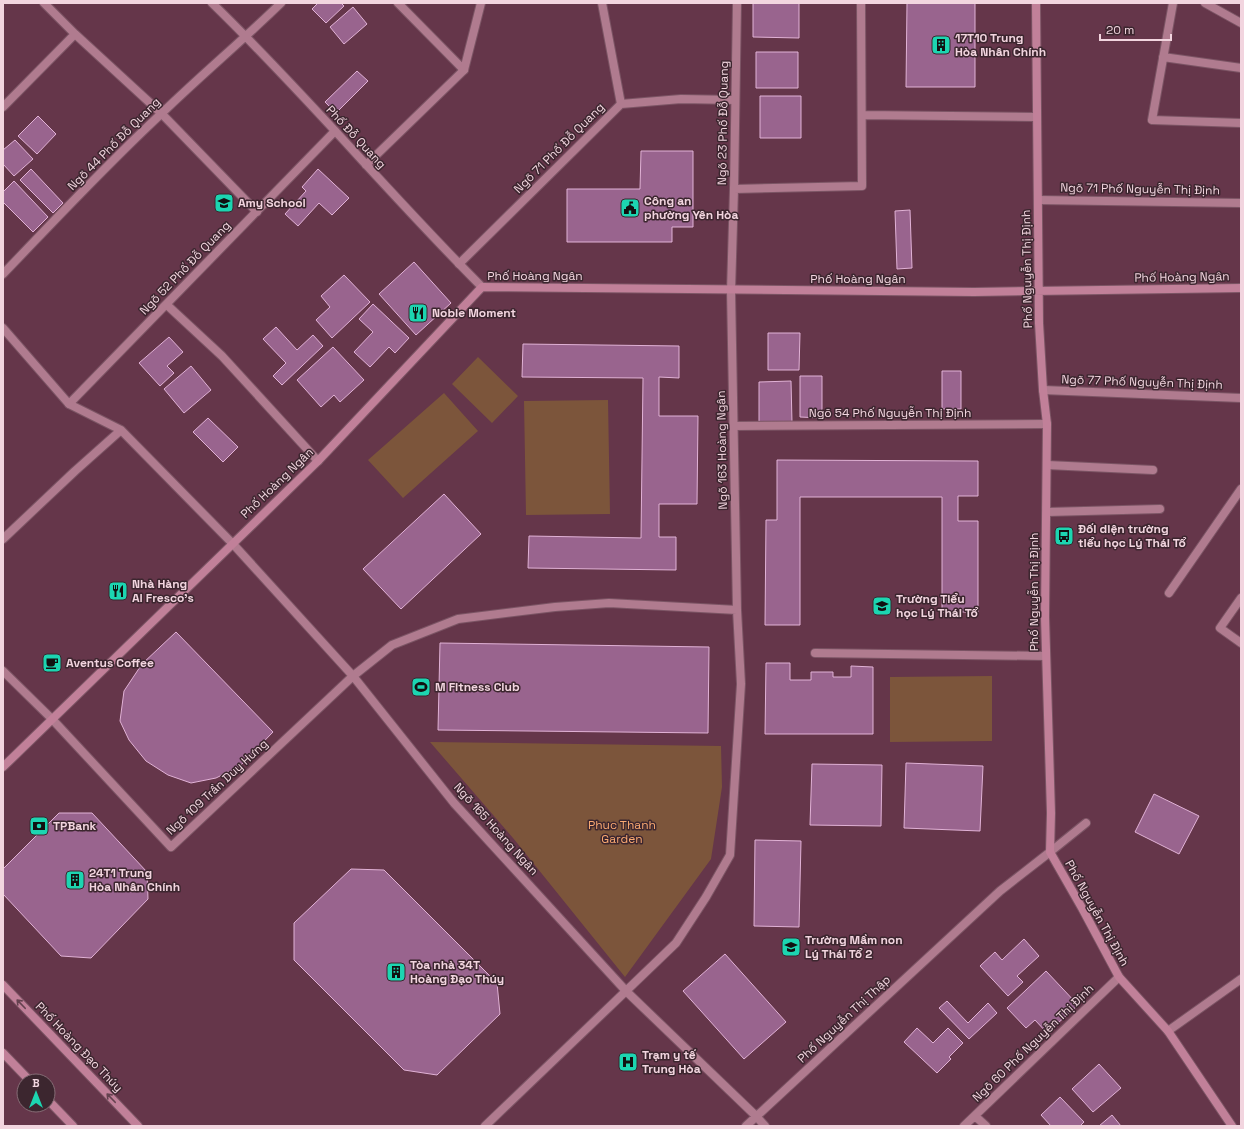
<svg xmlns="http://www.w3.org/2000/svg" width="1244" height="1129" viewBox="0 0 1244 1129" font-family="'Space Grotesk',sans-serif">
<rect width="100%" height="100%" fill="#65364a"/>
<path fill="#7c553b" d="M478,357l40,39 -26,27 -40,-39z
M444,393l34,38 -75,67 -35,-38z
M608,400l2,114 -84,1 -2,-114z
M992,676v65l-102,1v-65z
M430,742l291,4 1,41 -11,72 -86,118 -112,-139z"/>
<path fill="#99648e" stroke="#e1b2d6" d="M318,3h23l3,3 -18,17 -14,-14z
M753,3h46v35l-46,-1z
M907,3h68v84h-69z
M353,7l14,17 -23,20 -14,-17z
M756,52h42v36h-42z
M357,71l11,10 -32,32 -11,-11z
M760,96h41v42h-41z
M38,116l18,18 -19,20 -19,-18z
M15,140l18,19 -19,17 -11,-12v-14z
M641,151h52v76h-21v15h-105v-53h73z
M31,169l32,34 -10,10 -33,-33z
M318,169l31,29 -17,17 -13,-12 -21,23 -13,-12 21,-23 -4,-4z
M14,181l34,36 -15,15 -30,-30v-10z
M910,210l2,58 -15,1 -2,-58z
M414,262l37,41 -35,32 -37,-41z
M344,275l26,27 -38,36 -16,-18 14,-13 -9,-11z
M373,304l36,34 -14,15 -6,-6 -19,20 -16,-15 19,-20 -14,-13z
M276,327l21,23 16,-15 10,11 -41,39 -9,-9 13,-13 -23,-24z
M768,333h32l-1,37h-31z
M169,337l14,15 -16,14 7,7 -14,13 -21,-23z
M523,344l156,2v32l-20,-1v39h39l-1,88h-38v33h17v33l-148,-2 1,-32 112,2 2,-160 -121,-1z
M333,347l31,33 -24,22 -6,-7 -13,12 -24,-27z
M191,366l20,24 -27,23 -20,-24z
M942,371h19v38h-19z
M800,376h22v42l-22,-1z
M791,381l1,42h-33v-41z
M208,418l30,29 -15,15 -30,-30z
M777,460l201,1v35h-20v25h20v91h-36v-115h-142v128h-35l1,-105h11z
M444,494l37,40 -80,75 -38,-40z
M176,632l97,100 -33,34 -24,12 -25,5 -23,-8 -22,-14 -17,-21 -9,-19 4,-30 18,-27z
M440,643l269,4 -1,86 -270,-3z
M766,663h24v17h21v-8h22v5h18v-11l22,1v67h-108z
M906,763l77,3 -3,65 -76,-3z
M812,764l70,1 -1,61 -71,-1z
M1154,794l45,22 -20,38 -44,-22z
M59,813h33l55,59 1,27 -57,59 -30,-2 -58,-62v-25z
M755,840l46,1 -2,86 -45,-1z
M351,869l33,1 113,113 3,31 -63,61 -33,-5 -110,-110v-37z
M1024,939l15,17 -22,20 6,6 -15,14 -28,-30 15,-14 7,8z
M725,954l61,68 -42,37 -61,-68z
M1046,971l32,34 -31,28 -12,-13 -9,8 -19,-20z
M947,1001l21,22 20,-20 9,10 -28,26 -30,-31z
M917,1028l16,15 15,-15 15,15 -14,14 2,2 -14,14 -33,-31z
M1099,1064l22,24 -28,24 -21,-23z
M1060,1097l24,25 -4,4h-29l-10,-11z
M1112,1115l9,11h-22z"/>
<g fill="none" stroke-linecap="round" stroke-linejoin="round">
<g stroke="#7b5464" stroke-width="10">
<path id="lane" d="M44,3l31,31 86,79 96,99
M398,3l66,67
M1173,3l-21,117 89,3
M1205,3l36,20
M1163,57l78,11
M621,104l60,-5 54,1
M3,107l72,-73
M1038,200l203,3
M459,264l162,-160 -19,-101
M1043,390l198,8
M69,404l266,-273
M1047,465l106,5
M1047,512l113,-3
M1169,593l72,-104
M1241,598l-21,30 21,15
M815,653l231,3
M1050,852l36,-29
M1168,1031l73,-52
M756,1116l9,10
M975,1116l11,10
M485,1126l141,-135
M964,1126l155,-149"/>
</g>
<g stroke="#7b5464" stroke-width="10">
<path id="street" d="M212,3c94,91 178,192 270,284
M862,115l174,2
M366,165l98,-95 17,-67
M734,189l128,-3 -1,-183
M3,274c52,-54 103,-109 158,-160 39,-38 81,-73 120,-111
M167,305l55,51 96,105
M3,328l66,76 52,26 112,114 120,132 101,127 172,188 130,125
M733,426l314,-2
M3,539l72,-68 46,-41
M3,671l49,48 119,128 182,-171 39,-31 66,-26 97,-12 54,-4 128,7
M626,991l50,-48 30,-46 24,-42 11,-171 -4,-74 -6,-319 3,-102 3,-186
M746,1126l254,-235 50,-39"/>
</g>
<g stroke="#7b5464" stroke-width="10">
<path id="secondary" d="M1036,3l3,320 4,67 4,34 -2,193 6,196 -1,39 32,56 37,69 49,54 64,95
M3,767l315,-306 164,-174 492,5 267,-4
M3,985l135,141
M3,1053l27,28
M48,1100l25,26"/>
</g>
<use href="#lane" stroke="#b07b8f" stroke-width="8"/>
<use href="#street" stroke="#b07b8f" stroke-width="8"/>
<use href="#secondary" stroke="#c18099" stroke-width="8"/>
</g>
<defs><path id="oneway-shaft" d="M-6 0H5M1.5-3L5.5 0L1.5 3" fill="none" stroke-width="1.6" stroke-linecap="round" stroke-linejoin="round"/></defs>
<g stroke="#64414f">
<use href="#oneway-shaft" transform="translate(21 1004) rotate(-134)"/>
<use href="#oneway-shaft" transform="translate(111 1098) rotate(-134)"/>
</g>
<defs>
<g id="building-square" transform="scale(1)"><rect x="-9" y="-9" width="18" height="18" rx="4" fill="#1cd5b1" stroke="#3c262f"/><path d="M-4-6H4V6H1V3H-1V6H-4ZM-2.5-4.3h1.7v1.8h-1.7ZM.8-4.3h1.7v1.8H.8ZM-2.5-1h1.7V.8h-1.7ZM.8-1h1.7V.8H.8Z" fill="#111"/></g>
<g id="school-square" transform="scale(1)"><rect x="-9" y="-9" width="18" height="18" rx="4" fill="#1cd5b1" stroke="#3c262f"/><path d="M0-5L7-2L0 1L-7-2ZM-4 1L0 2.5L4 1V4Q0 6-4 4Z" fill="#111"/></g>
<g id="civic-square" transform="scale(1)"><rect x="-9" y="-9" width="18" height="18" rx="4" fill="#1cd5b1" stroke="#3c262f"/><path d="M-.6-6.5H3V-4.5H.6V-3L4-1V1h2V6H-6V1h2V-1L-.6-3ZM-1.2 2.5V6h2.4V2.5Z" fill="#111"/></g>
<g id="restaurant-square" transform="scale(1)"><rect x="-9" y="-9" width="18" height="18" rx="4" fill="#1cd5b1" stroke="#3c262f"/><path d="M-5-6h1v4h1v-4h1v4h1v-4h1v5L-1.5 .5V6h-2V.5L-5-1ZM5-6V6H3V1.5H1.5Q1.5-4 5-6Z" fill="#111"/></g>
<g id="bus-square" transform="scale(1)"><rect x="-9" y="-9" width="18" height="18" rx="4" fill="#1cd5b1" stroke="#3c262f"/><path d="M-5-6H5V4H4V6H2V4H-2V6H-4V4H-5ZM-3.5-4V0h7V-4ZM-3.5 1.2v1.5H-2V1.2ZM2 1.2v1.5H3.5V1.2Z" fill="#111"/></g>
<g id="cafe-square" transform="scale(1)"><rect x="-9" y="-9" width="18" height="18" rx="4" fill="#1cd5b1" stroke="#3c262f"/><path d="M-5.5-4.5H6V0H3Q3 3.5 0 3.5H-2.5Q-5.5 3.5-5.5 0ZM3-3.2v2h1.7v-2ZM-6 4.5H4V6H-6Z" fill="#111"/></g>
<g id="stadium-square" transform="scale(1)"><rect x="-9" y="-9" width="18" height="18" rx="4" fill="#1cd5b1" stroke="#3c262f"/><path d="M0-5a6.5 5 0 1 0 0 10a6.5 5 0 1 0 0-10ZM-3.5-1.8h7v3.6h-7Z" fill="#111"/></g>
<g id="bank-square" transform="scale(1)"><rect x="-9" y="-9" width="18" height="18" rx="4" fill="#1cd5b1" stroke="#3c262f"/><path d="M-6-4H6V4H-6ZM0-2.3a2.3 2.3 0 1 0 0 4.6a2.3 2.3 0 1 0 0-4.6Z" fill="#111"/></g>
<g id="hospital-square" transform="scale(1)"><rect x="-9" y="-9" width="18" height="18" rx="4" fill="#1cd5b1" stroke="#3c262f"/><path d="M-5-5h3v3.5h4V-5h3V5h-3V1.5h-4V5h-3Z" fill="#111"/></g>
</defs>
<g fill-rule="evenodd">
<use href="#building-square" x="941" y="45"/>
<use href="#school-square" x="224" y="203"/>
<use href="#civic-square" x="630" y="208"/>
<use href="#restaurant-square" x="418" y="313"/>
<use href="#bus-square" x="1064" y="536"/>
<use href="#restaurant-square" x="118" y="591"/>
<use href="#school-square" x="882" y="606"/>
<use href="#cafe-square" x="52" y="663"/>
<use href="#stadium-square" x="421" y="687"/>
<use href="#bank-square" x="39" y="826"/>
<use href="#building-square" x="75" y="880"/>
<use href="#school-square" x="791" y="947"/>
<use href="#building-square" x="396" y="972"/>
<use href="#hospital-square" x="628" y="1062"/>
</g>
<g text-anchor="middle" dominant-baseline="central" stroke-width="3" stroke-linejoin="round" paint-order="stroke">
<g font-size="12" font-weight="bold" fill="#f2d5df" stroke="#3c262f" text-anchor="start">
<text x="955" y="38">17T10 Trung<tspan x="955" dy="14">Hòa Nhân Chính</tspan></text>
<text x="644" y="201">Công an<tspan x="644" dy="14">phường Yên Hòa</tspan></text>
<text x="238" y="203">Amy School</text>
<text x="432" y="313">Noble Moment</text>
<text x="1078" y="529">Đối diện trường<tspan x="1078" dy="14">tiểu học Lý Thái Tổ</tspan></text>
<text x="132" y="584">Nhà Hàng<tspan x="132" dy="14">Al Fresco's</tspan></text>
<text x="896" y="599">Trường Tiểu<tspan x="896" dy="14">học Lý Thái Tổ</tspan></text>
<text x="66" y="663">Aventus Coffee</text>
<text x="435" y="687">M Fitness Club</text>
<text x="53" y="826">TPBank</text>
<text x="89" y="873">24T1 Trung<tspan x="89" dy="14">Hòa Nhân Chính</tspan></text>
<text x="805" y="940">Trường Mầm non<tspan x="805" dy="14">Lý Thái Tổ 2</tspan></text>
<text x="410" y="965">Tòa nhà 34T<tspan x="410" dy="14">Hoàng Đạo Thúy</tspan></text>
<text x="642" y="1055">Trạm y tế<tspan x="642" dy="14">Trung Hòa</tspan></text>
</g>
<g font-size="12" fill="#f2d5df" stroke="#3c262f">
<text transform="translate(723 123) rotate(-89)">Ngõ 23 Phố Đỗ Quang</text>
<text transform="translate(356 137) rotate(47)">Phố Đỗ Quang</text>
<text transform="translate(114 144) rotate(-45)">Ngõ 44 Phố Đỗ Quang</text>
<text transform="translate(559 148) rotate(-45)">Ngõ 71 Phố Đỗ Quang</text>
<text transform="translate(1140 189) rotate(1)">Ngõ 71 Phố Nguyễn Thị Định</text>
<text transform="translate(185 268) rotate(-46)">Ngõ 52 Phố Đỗ Quang</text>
<text transform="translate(1027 269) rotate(-91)">Phố Nguyễn Thị Định</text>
<text x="535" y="276">Phố Hoàng Ngân</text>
<text transform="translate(1182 277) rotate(-1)">Phố Hoàng Ngân</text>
<text x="858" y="279">Phố Hoàng Ngân</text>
<text transform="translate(1142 382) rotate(2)">Ngõ 77 Phố Nguyễn Thị Định</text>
<text x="890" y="413">Ngõ 54 Phố Nguyễn Thị Định</text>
<text transform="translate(722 450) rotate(-91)">Ngõ 163 Hoàng Ngân</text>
<text transform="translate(277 483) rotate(-44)">Phố Hoàng Ngân</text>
<text transform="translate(1034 592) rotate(-90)">Phố Nguyễn Thị Định</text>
<text transform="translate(217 787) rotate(-43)">Ngõ 109 Trần Duy Hưng</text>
<text transform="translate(496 829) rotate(48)">Ngõ 165 Hoàng Ngân</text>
<text transform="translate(1097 913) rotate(61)">Phố Nguyễn Thị Định</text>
<text transform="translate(844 1019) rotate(-43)">Phố Nguyễn Thị Thập</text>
<text transform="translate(1033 1043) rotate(-44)">Ngõ 60 Phố Nguyễn Thị Định</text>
<text transform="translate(79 1047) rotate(46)">Phố Hoàng Đạo Thúy</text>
</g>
<g font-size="12" fill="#fbaa72" stroke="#3c262f">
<text x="622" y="825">Phuc Thanh<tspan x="622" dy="14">Garden</tspan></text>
</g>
</g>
<rect width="1244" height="1129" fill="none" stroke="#f2d5df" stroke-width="8"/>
<g transform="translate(36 1093)"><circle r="19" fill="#3c262f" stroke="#856c75"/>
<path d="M0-3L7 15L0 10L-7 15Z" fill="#1cd5b1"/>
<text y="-6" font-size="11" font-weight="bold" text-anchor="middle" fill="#f2d5df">B</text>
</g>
<path d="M1100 34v6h71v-6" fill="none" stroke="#f2d5df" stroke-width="2"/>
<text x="1106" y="34" font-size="12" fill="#f2d5df" stroke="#3c262f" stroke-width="3" paint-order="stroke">20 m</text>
</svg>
